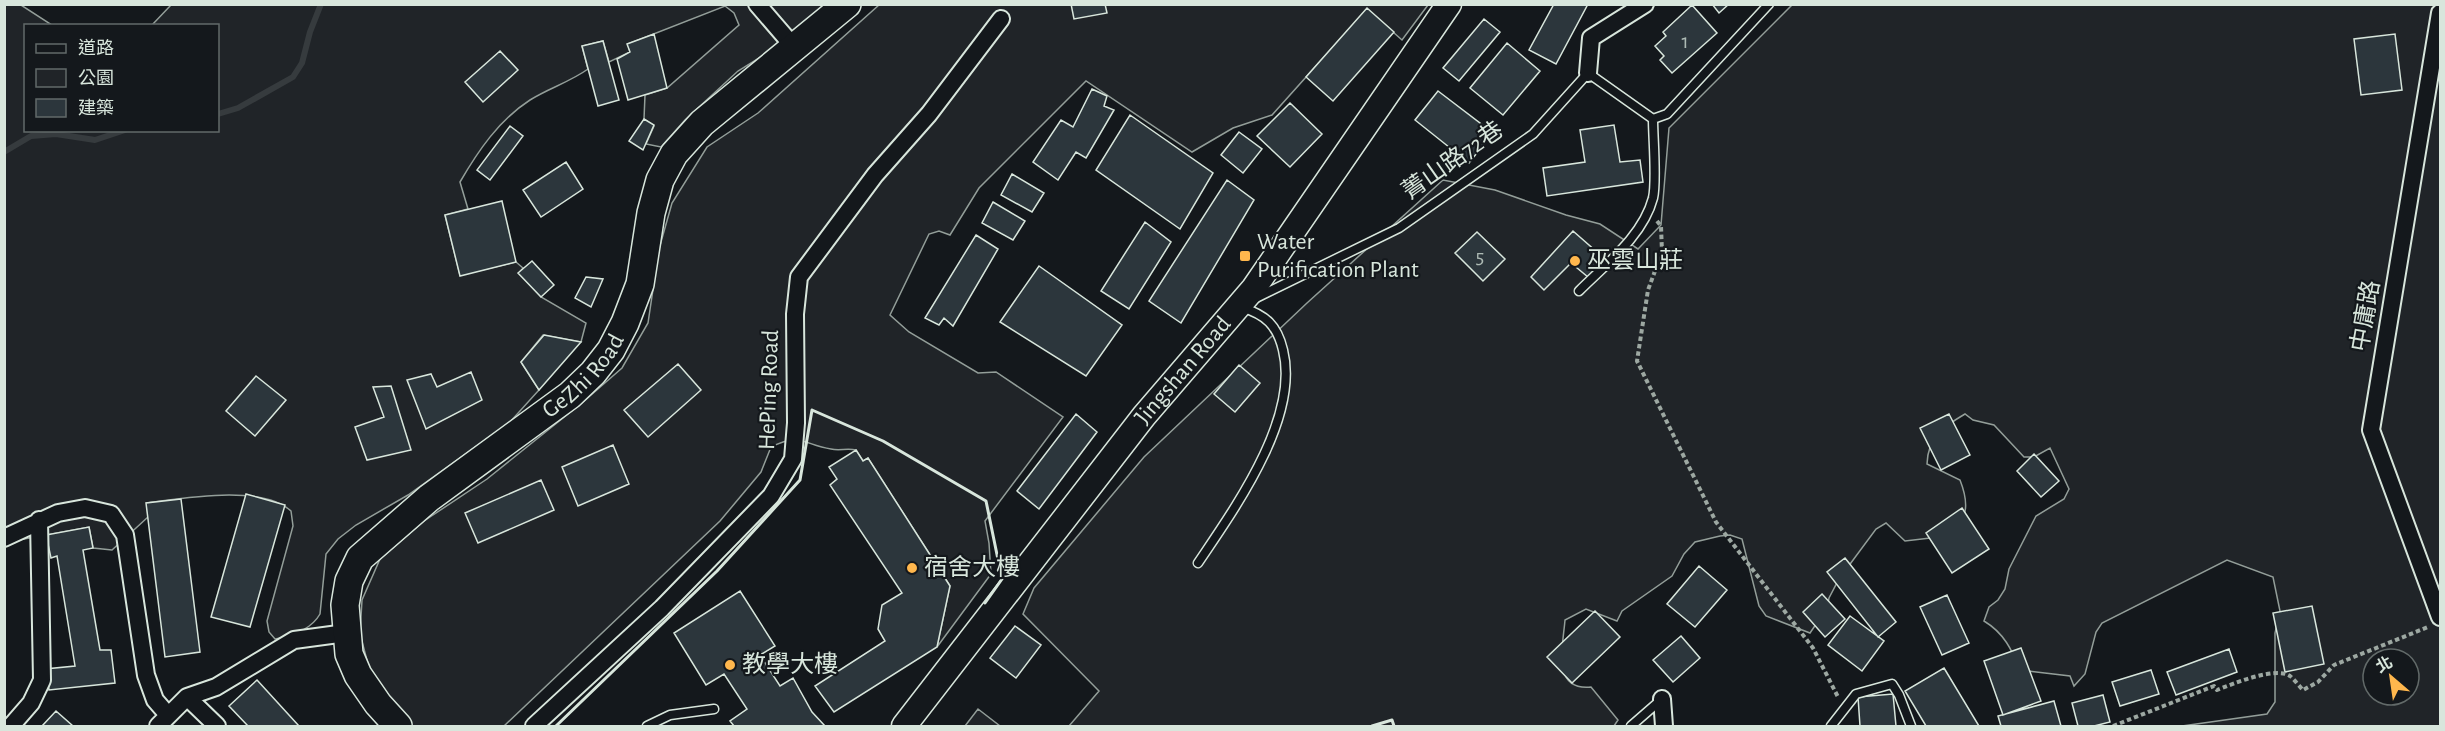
<svg xmlns="http://www.w3.org/2000/svg" width="2445" height="731" viewBox="0 0 2445 731" font-family="'Alegreya Sans','Noto Sans TC',sans-serif">
<rect width="100%" height="100%" fill="#14181c"/>
<path fill="#202428" stroke="#939e99" stroke-width="1.5" fill-rule="evenodd" d="M4,5h17l31,20 -26,1v104h192v-104l-66,-1 19,-20h662l-27,24 -68,42 -53,49 -24,27 -15,-3 8,-18 -10,-7 1,-24 22,-7 72,-63 -5,-12 -9,-7 -97,38 2,8 -21,10 -6,-21 -21,5 6,23c-18,13 -39,19 -58,31 -31,20 -52,51 -70,82l8,27 -23,6 15,60 56,-13 7,6 -4,5 22,24 45,26 -5,19 -38,-7 -22,27 18,28 -29,32 -102,73 -52,30 -18,14 -12,15 -6,60c-9,16 -28,22 -45,25l-6,-7 -2,-11 26,-95 -2,-15c-29,-27 -107,-13 -144,-8l1,14 -36,33 -19,-2 -4,-21 -65,12 -19,-1z
M879,5h549l-26,35 -35,-31 -95,106 -39,13 -41,24 -106,-71 -107,107 -29,47 -11,-4 -10,3 -39,81 19,17 69,41 18,-1 67,45 -78,104 4,22 2,31 -54,73 13,-61 -82,-128 -5,3 -7,-11c-9,-2 -17,1 -25,-1 -27,-4 -30,-17 -60,-2l-10,25 -41,49 -216,205h-92l-25,-26 -15,-21 -12,-45 2,-34 18,-41 44,-38 63,-42 96,-77 39,-34 26,-45 11,-74 13,-46 35,-56 51,-34z
M1792,5h648v721h-258l85,-12 8,-12v-69l5,-22 -7,-34 -46,-17 -125,63 -6,9 -11,42 -11,12 -4,-10 -50,-6c-8,-20 -16,-37 -36,-49l5,-14 9,-7 7,-11 4,-20 27,-53 28,-17 5,-10 -19,-41 -16,9h-10l-30,-32 -21,-5 -8,-6c-22,13 -37,22 -38,50l33,16c9,23 7,34 -4,55l-51,6 -19,-18 -10,6 -37,50 -10,19 -2,10 -17,25 -44,-17 -7,-10 -17,-67 -12,-4 -10,1 -25,6 -11,12 -12,22 -50,35 -5,10 -31,-12 -21,11c-2,26 -14,71 26,67l27,33 -4,6h-545l30,-35 -76,-77 11,-26 110,-131 163,-154 136,-123 52,10 71,25 34,9 38,25 23,-24 8,-97zM2373,659h36v36h-36z
M978,709l22,17h-35z"/>
<g fill="none" stroke-linecap="round" stroke-linejoin="round">
<path stroke="#363b3e" stroke-width="6" d="M218,114l20,-6 55,-31 9,-14 8,-31 11,-28
M4,152l27,-16 25,-2 39,6 30,-10"/>
</g>
<path fill="#2c363c" stroke="#d8e6dc" stroke-width="1.5" d="M1071,4h34l2,9 -33,6z
M1554,4h34l-32,60 -27,-14z
M1712,4h17l-10,9z
M1692,5l25,28 -45,40 -12,-13 4,-4 -9,-10 11,-10 -3,-4z
M1367,8l27,24 -61,69 -27,-24z
M1484,19l16,13 -41,49 -16,-13z
M654,34l13,54 -39,12 -11,-41 13,-7 -3,-8z
M2395,34l7,56 -41,5 -7,-56z
M603,41l16,59 -21,6 -16,-60z
M1507,43l33,28 -37,44 -33,-27z
M500,51l18,19 -35,32 -18,-20z
M1092,89l15,7 -3,10 10,4 -28,48 -10,-6 -18,28 -25,-18 28,-42 12,7z
M1438,91l55,42 -24,30 -54,-43z
M1290,103l32,31 -32,33 -33,-31z
M1130,115l83,58 -33,56 -84,-59z
M644,119l10,6 -11,25 -14,-9z
M1614,125l6,37 20,-2 3,22 -96,14 -4,-28 42,-6 -5,-32z
M510,126l13,10 -33,44 -13,-10z
M1239,132l23,17 -19,24 -22,-18z
M566,162l17,27 -42,28 -18,-27z
M1012,174l32,19 -12,19 -31,-17z
M1227,180l27,20 -73,123 -32,-22z
M502,201l14,61 -56,14 -15,-61z
M993,202l32,19 -12,19 -31,-17z
M1145,222l26,20 -42,67 -28,-18z
M1573,231l32,28 -17,18 -17,-14 -27,27 -13,-13z
M1477,232l28,27 -22,22 -28,-28z
M976,235l22,14 -45,77 -9,-8 -5,7 -14,-7z
M532,261l22,24 -13,12 -23,-24z
M1039,266l83,59 -36,51 -86,-54z
M586,277l17,2 -12,28 -16,-9z
M544,335l37,7 -42,48 -18,-28z
M678,364l23,26 -53,47 -24,-27z
M1239,365l21,18 -25,29 -21,-18z
M471,372l11,28 -56,29 -19,-49 24,-6 6,13z
M256,376l30,24 -31,36 -29,-25z
M391,386l20,64 -44,10 -12,-33 29,-10 -11,-30z
M1076,414l21,18 -58,77 -22,-18z
M1949,414l21,41 -29,15 -21,-42z
M613,445l16,39 -51,22 -16,-39z
M856,450l7,11 5,-3 82,128 -13,61 -103,65 -19,-26 70,-45 -7,-12 4,-24 20,-12 -72,-108 7,-6 -8,-12z
M2034,454l25,27 -18,16 -24,-26z
M541,480l13,30 -76,33 -13,-30z
M246,494l39,11 -35,122 -39,-10z
M181,499l19,153 -35,5 -19,-154z
M1962,508l27,41 -37,24 -26,-40z
M89,527l4,21 -10,2 17,100h11l4,33 -66,7 -4,-21 30,-3 -18,-110 -6,2 -5,-23z
M1845,558l51,64 -18,15 -51,-65z
M1699,566l28,24 -32,37 -28,-23z
M740,591l35,55 -15,9 20,31 13,-8 19,34 13,14h-91l-4,-5 17,-12 -23,-35 -18,11 -32,-52z
M1822,594l23,25 -20,18 -22,-25z
M1947,595l22,48 -27,12 -22,-48z
M2312,606l12,58 -39,8 -12,-59z
M1595,611l25,26 -48,46 -25,-26z
M1850,616l34,25 -22,30 -34,-26z
M1015,626l26,19 -25,33 -26,-20z
M1681,636l19,22 -27,24 -20,-22z
M2021,648l20,53 -38,14 -19,-54z
M2229,649l8,23 -61,23 -9,-23z
M1944,668l35,58h-53l-21,-35z
M2151,670l8,24 -39,12 -8,-24z
M257,680l42,46h-51l-19,-20z
M1893,694l3,32h-36l-2,-29z
M2103,695l7,27 -16,4h-16l-6,-23z
M2054,701l7,25h-60l-3,-10z
M56,711l17,15h-31z"/>
<g fill="none" stroke-linecap="round" stroke-linejoin="round">
<g stroke="#d8e6dc" stroke-width="11">
<path id="lane" d="M1579,291c27,-27 64,-55 74,-93 4,-17 0,-60 0,-79
M1256,298l143,-70 134,-94 55,-61 65,46 14,-5 102,-110
M1198,563c37,-55 102,-145 85,-213 -6,-25 -17,-35 -42,-43
M647,726l23,-11 44,-6
M1631,726l31,-27
M1831,726l25,-32 36,-10 7,11 12,31"/>
</g>
<g stroke="#d8e6dc" stroke-width="20">
<path id="street" d="M757,4l37,43
M2440,13l-69,417 69,187
M1588,73l3,-35 54,-34
M4,538l54,-25 27,-5 26,6 14,21 21,140 9,25 13,15
M187,697l30,29
M1662,699l2,27
M11,726l20,-23 11,-23 -3,-160
M158,726l29,-29 29,-10 78,-47 52,-7
M534,726l128,-118 109,-112 22,-37 3,-36 -1,-109 4,-37 76,-102 54,-61 72,-95"/>
</g>
<g stroke="#d8e6dc" stroke-width="27">
<g id="secondary">
<path id="s1" d="M904,726l240,-310 110,-128 195,-284"/>
</g>
</g>
<g stroke="#d8e6dc" stroke-width="30">
<g id="primary">
<path id="s2" d="M398,726l-20,-22 -20,-29 -9,-21 -4,-49 4,-24 11,-23 69,-60 141,-103 23,-22 18,-23 14,-27 15,-39 11,-71 9,-33 14,-26 28,-31 145,-119"/>
</g>
</g>
<path stroke="#9da8a2" stroke-width="4" stroke-dasharray="4.5 3" stroke-linecap="butt" d="M1657,221l4,5 1,26 -14,38 -11,71 79,161 97,126 25,49
M2113,726l101,-40 3,4c15,-6 59,-24 73,-14 4,3 9,10 13,14l15,-8 16,-17 94,-38"/>
<use href="#lane" stroke="#14181c" stroke-width="8"/>
<use href="#street" stroke="#14181c" stroke-width="16"/>
<use href="#secondary" stroke="#14181c" stroke-width="24"/>
<use href="#primary" stroke="#14181c" stroke-width="27"/>
<path stroke="#d8e6dc" stroke-width="3" d="M556,726l161,-155 83,-91 12,-70 71,31 103,60 16,78 -17,24
M1372,726l20,-6 2,6"/>
</g>
<g fill="#ffb74d" stroke="#14181c" stroke-width="2">
<rect x="1239" y="250" width="12" height="12" rx="3"/>
<circle cx="1575" cy="261" r="6"/>
<circle cx="912" cy="568" r="6"/>
<circle cx="730" cy="665" r="6"/>
</g>
<g text-anchor="middle" dominant-baseline="central" stroke-width="4.5" stroke-linejoin="round" paint-order="stroke">
<g font-size="21" fill="#adbab4">
<text x="1685" y="41">1</text>
<text x="1480" y="256">5</text>
</g>
<g font-size="24" fill="#d8e6dc" stroke="#14181c">
<text transform="translate(1453 161) rotate(-35)">菁山路72巷</text>
<text transform="translate(2366 316) rotate(-80)">中庸路</text>
<text stroke="none"><textPath href="#s1" startOffset="452">Jingshan Road</textPath></text>
<text stroke="none"><textPath href="#s2" startOffset="476">GeZhi Road</textPath></text>
<text transform="translate(769 390) rotate(-88)">HePing Road</text>
</g>
<g font-size="24" fill="#d8e6dc" stroke="#14181c" text-anchor="start">
<text x="1257" y="242">Water<tspan x="1257" dy="28">Purification Plant</tspan></text>
<text x="1587" y="261">巫雲山莊</text>
<text x="924" y="568">宿舍大樓</text>
<text x="742" y="665">教學大樓</text>
</g>
</g>
<rect width="2445" height="731" fill="none" stroke="#d8e6dc" stroke-width="12"/>
<rect x="24" y="24" width="195" height="108" fill="#14181c" stroke="#626a69" stroke-width="1.5"/>
<rect x="36" y="44" width="30" height="9" fill="#14181c" stroke="#626a69" stroke-width="1.5"/>
<text x="78" y="54" font-size="18" fill="#d8e6dc">道路</text>
<rect x="36" y="69" width="30" height="18" fill="#202428" stroke="#626a69" stroke-width="1.5"/>
<text x="78" y="84" font-size="18" fill="#d8e6dc">公園</text>
<rect x="36" y="99" width="30" height="18" fill="#2c363c" stroke="#626a69" stroke-width="1.5"/>
<text x="78" y="114" font-size="18" fill="#d8e6dc">建築</text>
<g transform="translate(2391 677) rotate(331)"><circle r="28" fill="#14181c" stroke="#626a69" stroke-width="1.5"/>
<path d="M0-4.5L10 22L0 15L-10 22Z" fill="#ffb74d"/>
<text y="-9" font-size="16" font-weight="bold" text-anchor="middle" fill="#d8e6dc">北</text>
</g>
</svg>
